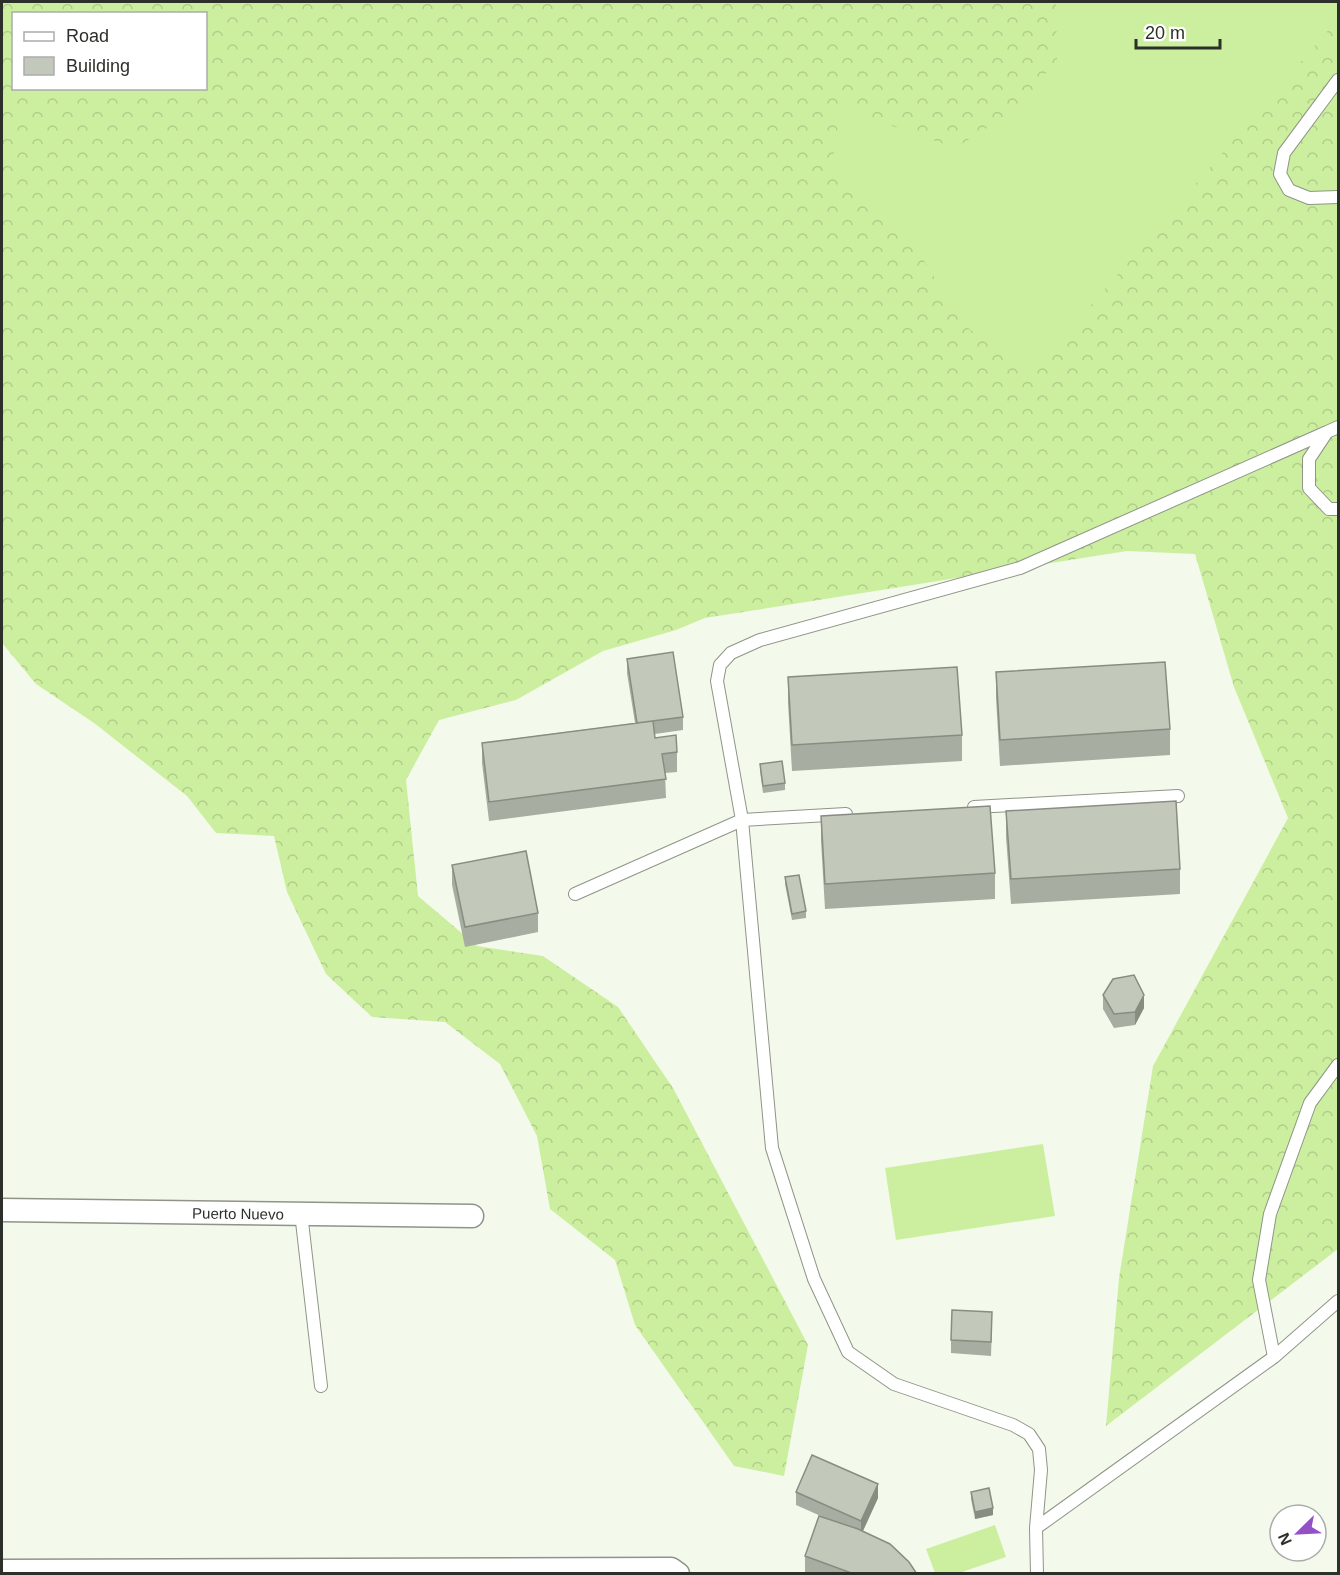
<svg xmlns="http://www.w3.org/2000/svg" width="1340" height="1575" viewBox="0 0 1340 1575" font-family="Helvetica,sans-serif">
<defs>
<pattern id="forest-crowns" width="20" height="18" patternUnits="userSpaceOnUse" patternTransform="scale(1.5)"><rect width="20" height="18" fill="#ccef9f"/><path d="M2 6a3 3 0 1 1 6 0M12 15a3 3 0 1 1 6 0" fill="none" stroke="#b0cd89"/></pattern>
</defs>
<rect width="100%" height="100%" fill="#f3faeb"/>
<path fill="url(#forest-crowns)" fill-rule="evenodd" d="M2,2h1336v1247l-232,177 13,-148 34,-212 135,-248 -54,-131 -39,-133 -68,-3 -422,67 -29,12 -73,21 -87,49 -77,20 -33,60 12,116 59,50 66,10 75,51 55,81 135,257 -24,131 -50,-10 -99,-141 -20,-65 -65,-51 -13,-73 -37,-72 -55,-42 -73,-5 -46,-43 -39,-82 -13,-56 -58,-3 -29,-37 -93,-73 -58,-39 -34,-41zM14,14h192v74h-192z"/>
<path fill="#ccef9f" d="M1056,2h282v17l-309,358 -67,-54 -56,-92 -74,-68 9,-55 114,40 63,-39 39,-50z
M1043,1144l12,72 -159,24 -11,-72z
M995,1525l11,32 -47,16h-24l-9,-24z"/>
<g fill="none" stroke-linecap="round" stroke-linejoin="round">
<g stroke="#8e9587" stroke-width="14">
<path id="service" d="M1338,80l-54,73 -4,21 9,16 20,8 29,-1
M1338,427l-11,5 -18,27v29l20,21h9
M974,807l204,-11
M575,894l167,-74 104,-6
M301,1213l20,173
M1274,1357l-15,-77 11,-66 40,-111 28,-38
M1036,1528l238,-171 64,-56
M1037,1574l-1,-46 5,-58 -2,-21 -10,-15 -16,-9 -119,-41 -46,-32 -34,-73 -42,-131 -30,-328 -25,-139 3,-16 11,-12 29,-13 260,-72 307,-136"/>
</g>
<g stroke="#8e9587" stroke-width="25">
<g id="minor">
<path id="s1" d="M2,1210l470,6"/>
<path d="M2,1571l669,-2 7,5"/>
</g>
</g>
<use href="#service" stroke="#fff" stroke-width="12"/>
<use href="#minor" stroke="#fff" stroke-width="22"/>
</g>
<path fill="#a7ada0" d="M627,659l56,58v13l-28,4v4l22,14v20l-12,1 1,25 -177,23 -7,-58v-20l153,-20 -8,-50z
M996,672l174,57v26l-170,11 -4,-68z
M788,677l174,58v26l-170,10 -4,-68z
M760,764l25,19v7l-22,3 -3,-22z
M1006,811l174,58v25l-169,10 -5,-67z
M821,816l174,57v26l-170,10 -4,-68z
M452,865l86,48v19l-73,15 -13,-62z
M785,877l21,34v7l-14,2 -7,-36z
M1103,995l41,13 -9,17 -21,3 -11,-19z
M992,1326l-1,30 -40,-3v-13z
M796,1492l82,6 -15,33 54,43h-112v-18l18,-39 -27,-12z
M971,1492l22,23 -18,4 -4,-20z"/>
<path fill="#888d82" d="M1144,995v13l-9,17v-13z
M878,1484v14l-17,37v-14z
M993,1508v7l-18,4v-7z"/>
<path fill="#c2c9ba" stroke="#888d82" stroke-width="1.5" d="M673,652l10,65 -46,6 -10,-64z
M1165,662l5,67 -170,11 -4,-68z
M957,667l5,68 -170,10 -4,-68z
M653,721l2,17 21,-3 1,17 -15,2 4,25 -177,23 -7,-59z
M782,761l3,22 -22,3 -3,-22z
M1176,801l4,68 -169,10 -5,-68z
M990,806l5,67 -170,11 -4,-68z
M526,851l12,62 -73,14 -13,-62z
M799,875l7,36 -14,3 -7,-37z
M1134,975l10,20 -9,17 -21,2 -11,-19 10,-16z
M952,1310l40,2 -1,30 -40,-2z
M812,1455l66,29 -17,37 -65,-29z
M989,1488l4,20 -18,4 -4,-20z
M819,1516l39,13 32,15 19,18 8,12h-63l-49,-18z"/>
<g text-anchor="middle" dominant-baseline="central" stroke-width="6" stroke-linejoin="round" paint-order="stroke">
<g font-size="15" fill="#2d2f2a" stroke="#fff">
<text stroke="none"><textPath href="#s1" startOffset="236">Puerto Nuevo</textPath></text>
</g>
</g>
<rect width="1340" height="1575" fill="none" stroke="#2d2f2a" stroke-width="6"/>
<rect x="12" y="12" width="195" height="78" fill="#ffffff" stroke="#abacaa" stroke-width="1.5"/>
<rect x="24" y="32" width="30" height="9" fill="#ffffff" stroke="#abacaa" stroke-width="1.5"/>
<text x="66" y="42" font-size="18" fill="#2d2f2a">Road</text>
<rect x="24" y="57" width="30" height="18" fill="#c2c9ba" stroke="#abacaa" stroke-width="1.5"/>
<text x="66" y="72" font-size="18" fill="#2d2f2a">Building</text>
<g transform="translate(1298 1533) rotate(246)"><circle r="28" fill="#ffffff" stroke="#abacaa" stroke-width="1.5"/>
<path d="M0-4.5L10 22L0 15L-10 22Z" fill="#9351c6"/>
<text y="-9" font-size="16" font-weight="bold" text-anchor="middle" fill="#2d2f2a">N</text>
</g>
<path d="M1136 39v9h84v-9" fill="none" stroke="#2d2f2a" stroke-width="3"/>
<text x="1145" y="39" font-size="18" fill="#2d2f2a" stroke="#ffffff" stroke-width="4.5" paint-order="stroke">20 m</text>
</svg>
